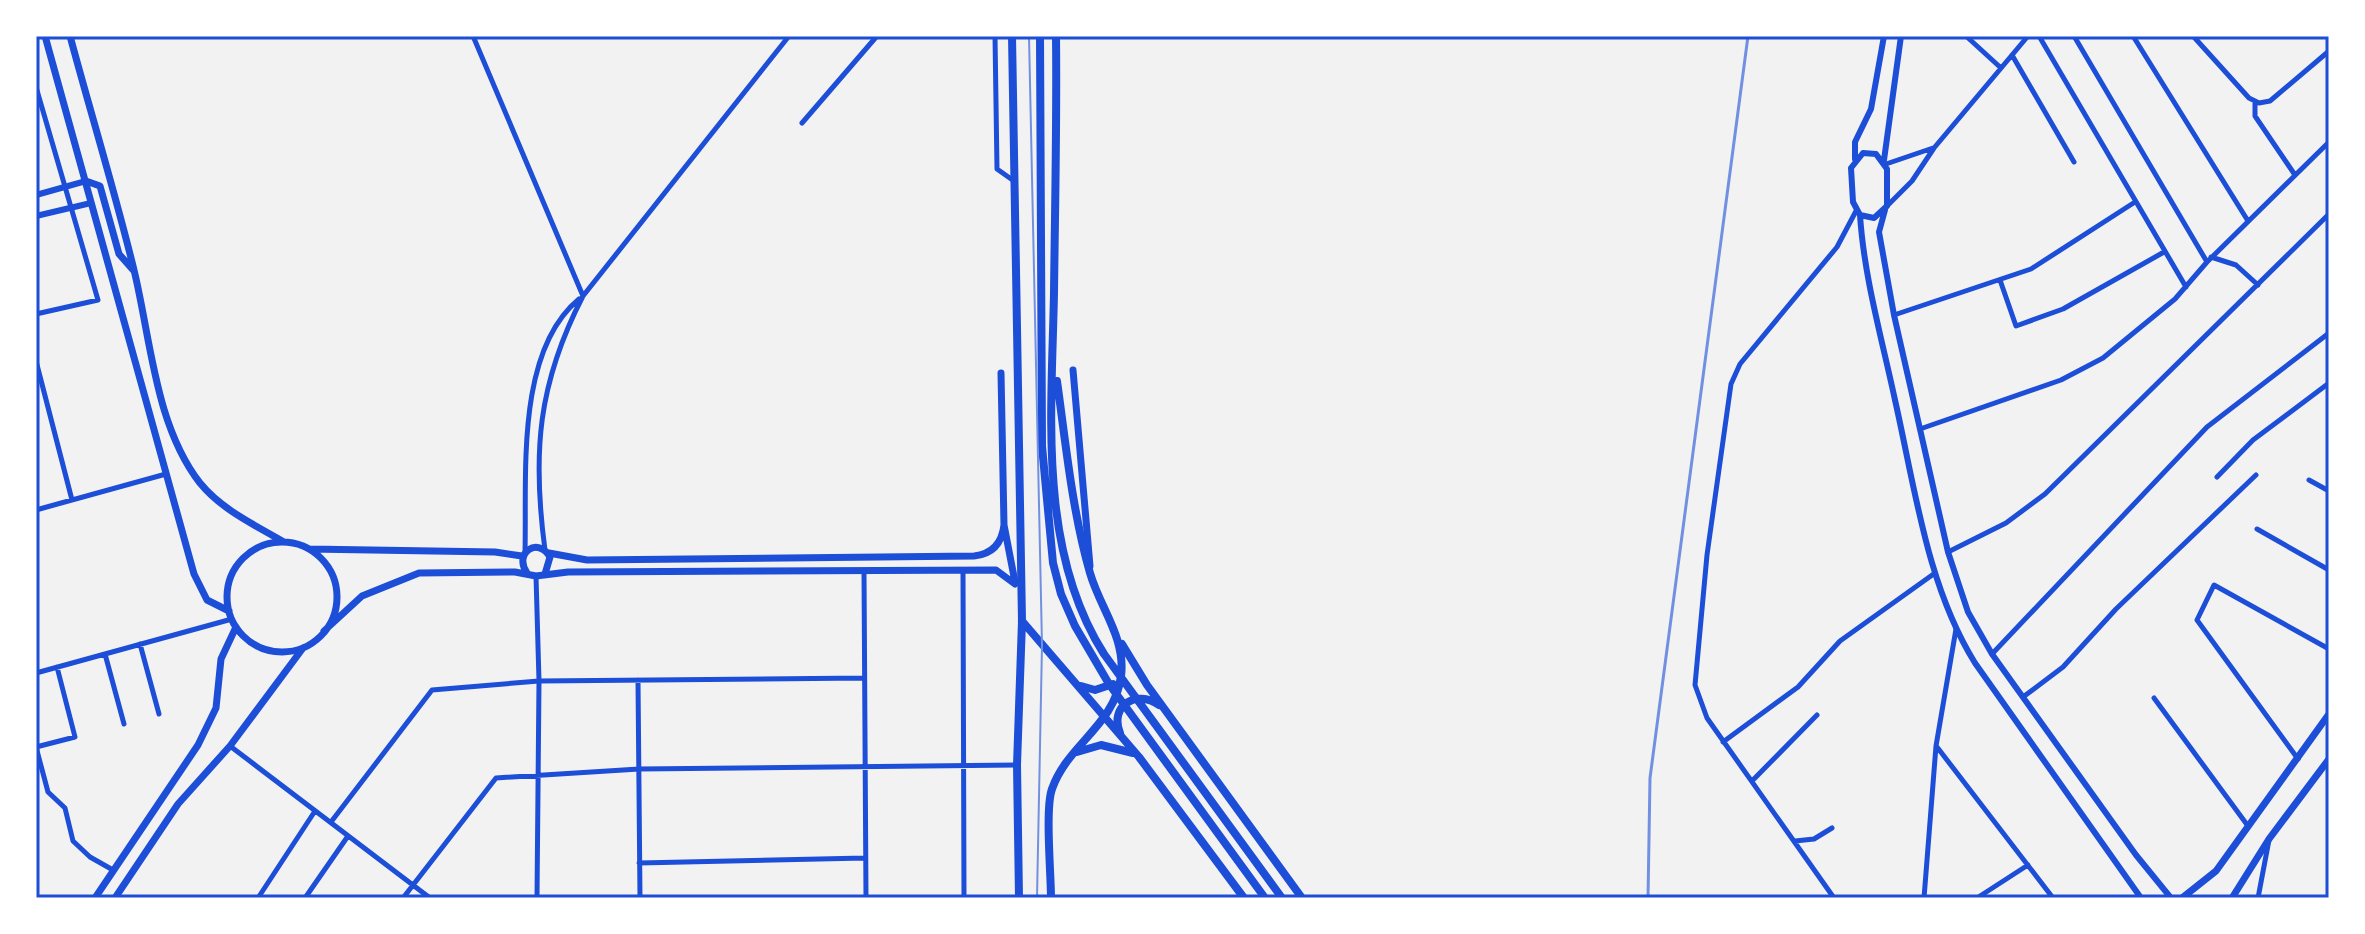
<svg xmlns="http://www.w3.org/2000/svg" width="2365" height="934" viewBox="0 0 2365 934" font-family="Karla,sans-serif">
<rect width="100%" height="100%" fill="#f2f2f2"/>
<g fill="none" stroke-linecap="round" stroke-linejoin="round">
<path stroke="#1d4ed8" stroke-width="5" d="M473,36l110,260
M995,36l2,133 17,12
M1966,36l35,32
M2039,36l147,251
M2074,36l133,226
M2133,36l115,185
M2193,36l56,62 10,5 11,-2 59,-50
M2012,55l62,107
M36,87l62,213 -62,14
M2255,102v14l40,59
M802,123l75,-87
M1886,164l47,-16
M1887,206l25,-25 22,-33 94,-112
M2211,257l25,8 22,20
M2000,280l16,46 47,-17 101,-57
M1894,315l137,-46 104,-67
M36,361l36,139
M1920,429l141,-49 42,-22 72,-59 32,-37 122,-120
M2217,477l36,-37 76,-57
M2309,480l20,11
M36,510l130,-36
M2257,529l72,41
M545,550c-13,-97 -7,-167 38,-254l206,-260
M525,552c2,-76 -10,-200 54,-253
M1948,552l58,-29 39,-29 284,-280
M963,571l1,327
M864,572l2,326
M536,576l3,105 -2,217
M140,644l19,70
M105,654l19,70
M1992,654l215,-227 122,-94
M57,667l18,70 -39,10 12,45 17,16 8,33 17,16 23,13
M36,673l196,-54
M638,680l2,218
M2023,697l40,-30 53,-58 140,-134
M2154,698l94,128
M1723,742l75,-55 42,-46 95,-68
M230,746l200,152
M1937,747l116,151
M2298,759l-101,-139 17,-35 115,64
M1752,781l65,-66
M331,822l101,-132 107,-9 325,-3
M1795,841l19,-2 18,-11
M639,863l226,-5
M258,898l57,-87
M305,898l43,-62
M403,898l93,-120 143,-9 378,-4
M1834,898l-127,-180 -12,-33 12,-130 24,-171 9,-20 97,-117 19,-36
M1924,898l12,-152 20,-117
M1977,898l51,-33
M2258,898l11,-58"/>
<path stroke="#1d4ed8" stroke-width="6" d="M1863,153l13,1 11,15v37l-13,12 -14,-3 -7,-13 -2,-34z
M1855,159v-17l16,-33 13,-73
M1884,160l17,-124
M36,195l50,-14
M1885,210l-6,22 15,83 54,237 20,60 24,42 144,201 35,43
M1860,215c4,62 22,124 35,185 20,88 32,186 80,263l166,235
M36,216l55,-13"/>
<path stroke="#1d4ed8" stroke-width="7" d="M45,36l149,538 13,26 22,11
M70,36c21,78 45,156 64,234 17,70 21,155 66,213 22,27 55,42 84,59
M86,181l14,5 19,68 15,17
M1073,370l17,196
M1001,373l3,152 11,57
M227 597a55 55 0 1 1 110 0a55 55 0 1 1-110 0Z
M309,549l186,3 27,4
M549,553l38,7 387,-4c19,-2 28,-13 30,-31
M527,573c-14,-20 11,-37 23,-16l-5,17
M324,631l38,-35 57,-23 96,-1 21,4 32,-4 428,-2 19,14
M95,898l103,-153 18,-37 5,-49 15,-32
M115,898l63,-94 52,-58 73,-98
M2182,898l34,-27 113,-157
M2232,898l37,-59 60,-80"/>
<path stroke="#1d4ed8" stroke-width="8" d="M1012,36l10,585 -5,144 2,133
M1040,36l2,410 11,117 8,31 14,32 34,58 156,214
M1056,36c1,85 -1,170 -2,256 -2,119 -17,257 50,362l178,244
M1022,621l117,136 105,141
M1122,644l25,41 155,213
M1081,686l14,4 18,-6
M1120,733c-11,-27 16,-44 39,-28
M1077,752l24,-7 32,8
M1051,898c0,-24 -6,-90 1,-109 15,-44 63,-64 69,-113 5,-38 -21,-68 -31,-103 -18,-63 -24,-128 -33,-192"/>
<path stroke="#7290e2" stroke-width="2" d="M1029,36l13,609 -5,253"/>
<path stroke="#7290e2" stroke-width="3" d="M1648,898l2,-120 98,-742"/>
</g>
<rect width="2365" height="934" fill="none" stroke="#ffffff" stroke-width="76"/>
<rect x="38" y="38" width="2289" height="858" fill="none" stroke="#1d4ed8" stroke-width="3"/>
</svg>
